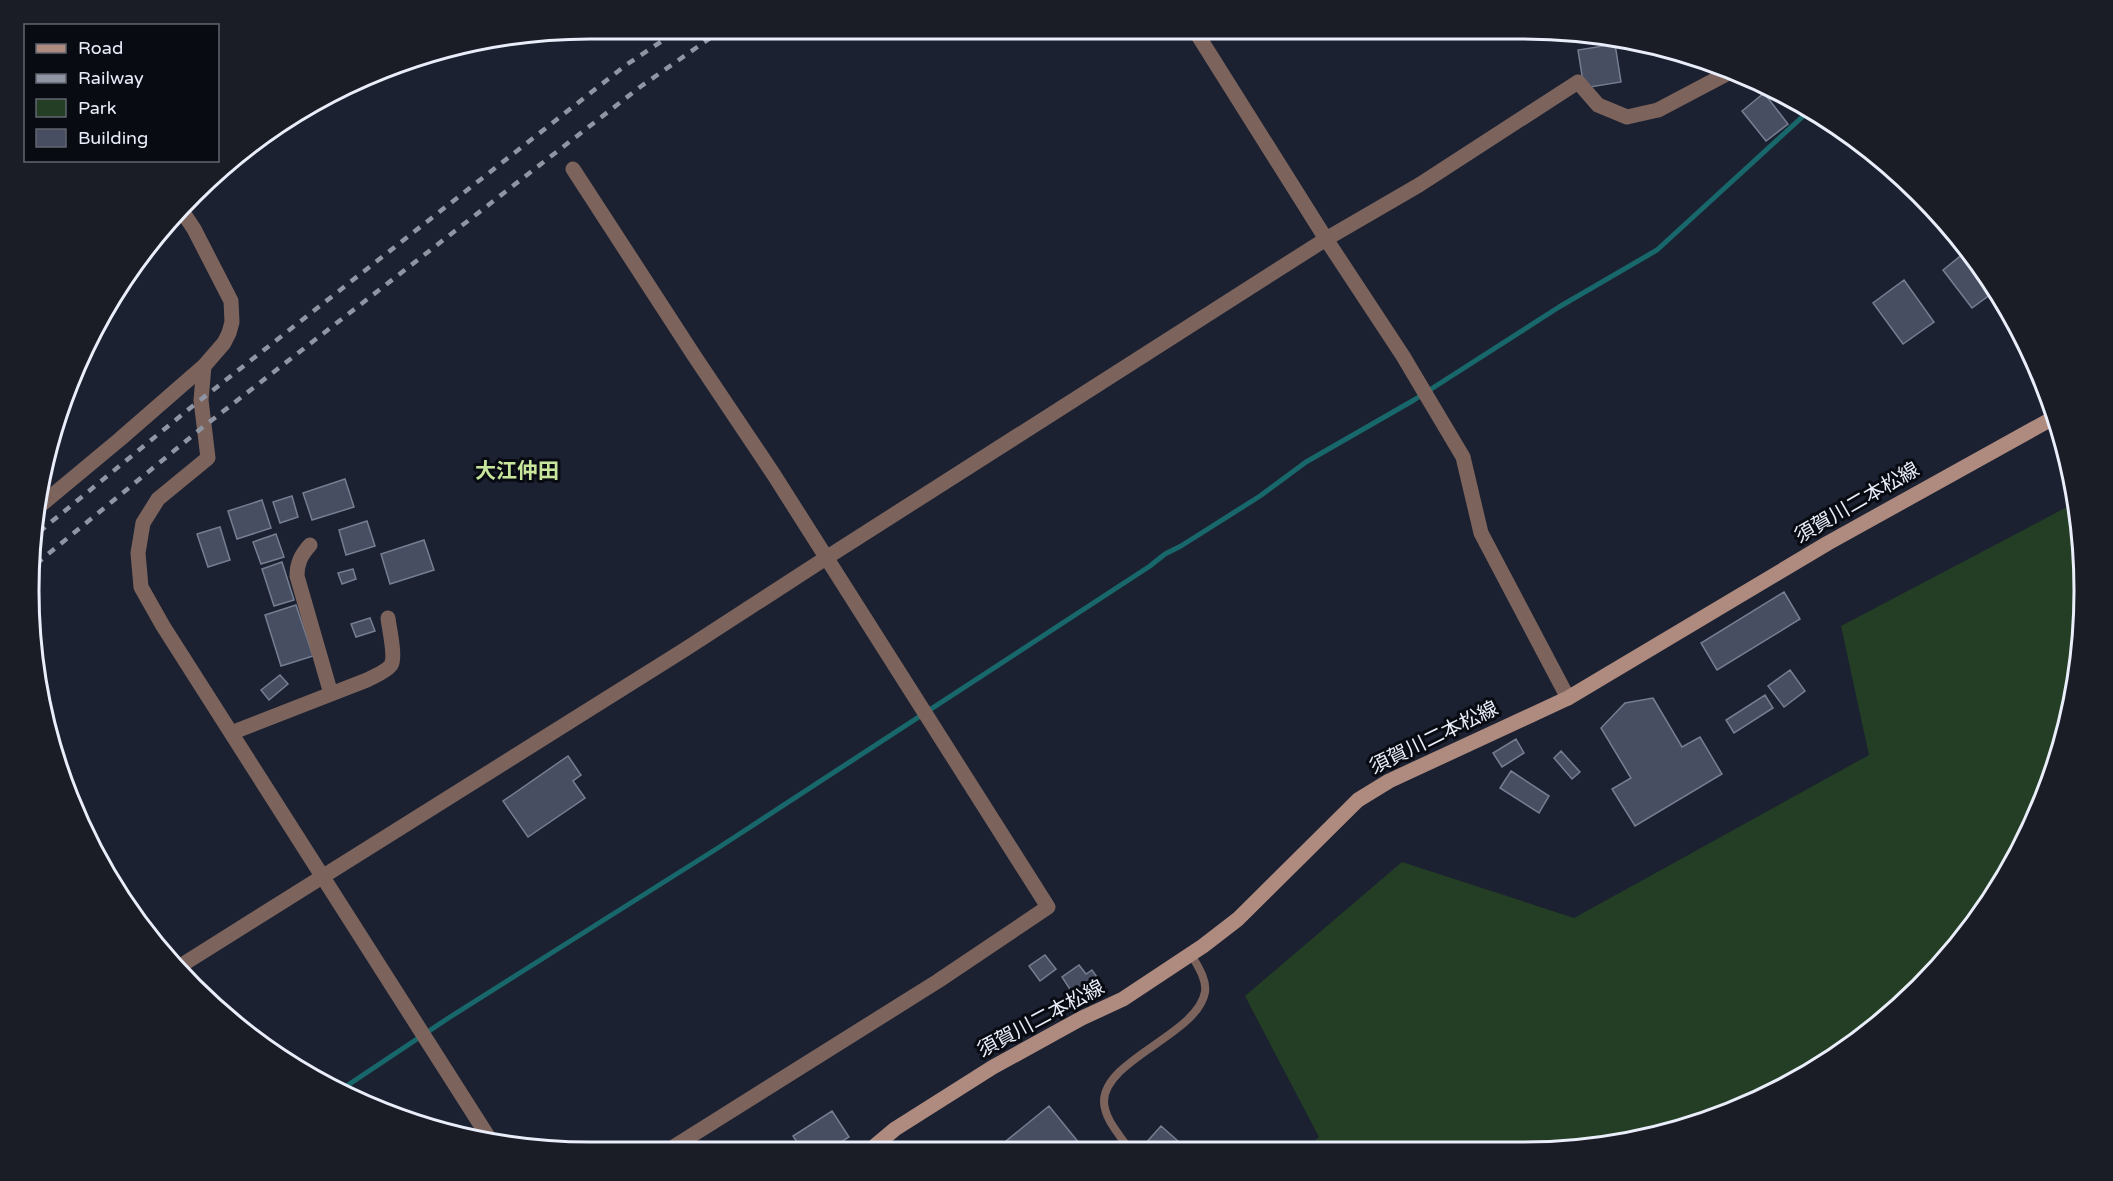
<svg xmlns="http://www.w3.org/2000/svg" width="2113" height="1181" viewBox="0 0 2113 1181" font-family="'Varela Round','Noto Sans JP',sans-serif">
<rect width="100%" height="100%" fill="#1b2131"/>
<path fill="#233e24" d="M2075,505l8,49 -3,110 -25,107 -46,101 -89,116 -86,70 -131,65 -107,25 -291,1 14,-12 -74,-141 157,-134 172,56 295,-163 -28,-129 226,-119z"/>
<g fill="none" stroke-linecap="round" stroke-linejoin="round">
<path stroke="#18676a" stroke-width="5" d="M339,1091l111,-74 271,-171 429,-280 15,-12 16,-8 79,-50 46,-34 108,-62 145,-93 98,-57 154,-141"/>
</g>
<path fill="#474e61" stroke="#767e92" stroke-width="1.5" d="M1594,37l17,3 -16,2z
M1615,44l6,38 -37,6 -6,-38z
M1764,93l24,31 -22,17 -24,-30z
M1969,249l26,42 -23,17 -29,-38z
M1904,280l30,42 -31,22 -30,-41z
M345,479l9,28 -42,13 -9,-27z
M292,496l6,21 -18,6 -7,-21z
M262,500l9,28 -34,11 -9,-28z
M367,521l8,25 -29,9 -7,-25z
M220,527l10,33 -22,7 -11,-33z
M276,534l8,23 -23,7 -8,-22z
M424,540l10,30 -44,14 -9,-30z
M282,562l12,38 -20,6 -12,-37z
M353,569l3,10 -14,5 -4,-11z
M1784,592l16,27 -83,51 -16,-27z
M296,605l17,51 -32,10 -16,-51z
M370,618l5,13 -19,6 -5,-13z
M1790,670l15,21 -21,16 -16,-21z
M280,675l8,9 -19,16 -8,-10z
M1765,695l8,13 -39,25 -8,-13z
M1653,698l29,49 18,-10 22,37 -87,52 -23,-37 19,-11 -30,-50 24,-25z
M1516,739l8,14 -22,14 -9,-14z
M1561,751l19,21 -8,7 -18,-21z
M568,756l13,19 -8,6 12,17 -57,39 -25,-36z
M1511,771l38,25 -10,17 -39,-25z
M1045,955l11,14 -16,12 -11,-15z
M1079,965l7,9 6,-4 7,10 -24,17 -13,-20z
M1049,1106l35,43 -89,1z
M832,1111l17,26 -21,13h-26l-9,-14z
M1161,1126l26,23h-36l-6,-5z"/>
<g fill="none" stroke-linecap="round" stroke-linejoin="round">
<path stroke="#7c645d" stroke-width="8" d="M1129,1149c-9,-14 -25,-30 -25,-48 1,-42 94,-67 101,-109 2,-13 -8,-27 -14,-38"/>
<path stroke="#7c645d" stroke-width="15" d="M1194,29l132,210 77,117 60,101 18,76 87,165
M573,169l122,188 79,118 274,432 -110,74 -271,170
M204,366l-3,34 7,58 -50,41 -15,24 -5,30 3,34 22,39 326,512
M42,504l77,-64 85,-74 20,-23 5,-10 3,-11 -1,-21 -37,-72 -10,-15
M310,545c-9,10 -13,18 -13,31l34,118
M231,733l136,-53c7,-4 19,-8 24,-15 5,-8 -2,-37 -3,-47
M177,968l507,-318 142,-92 500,-319 93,-54 159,-103 20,23 29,12 31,-7 74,-39"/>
<path stroke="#af8a7e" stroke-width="15" d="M870,1150l25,-21 98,-62 89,-49 41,-19 80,-53 35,-27 120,-119 31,-19 179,-83 260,-155 227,-126"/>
<path stroke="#9095a3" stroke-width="4.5" stroke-dasharray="8 8" stroke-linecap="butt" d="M39,532l150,-123 437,-344 54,-36
M36,564l167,-137 437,-340 83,-58"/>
</g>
<g text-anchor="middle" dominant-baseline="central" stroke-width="6" stroke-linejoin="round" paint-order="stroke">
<g font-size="20" fill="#eaeefa" stroke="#080b12">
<text transform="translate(1857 503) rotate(-30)">須賀川二本松線</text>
<text transform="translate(1434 738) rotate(-26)">須賀川二本松線</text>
<text transform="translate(1041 1019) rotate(-28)">須賀川二本松線</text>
</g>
<g font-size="21" font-weight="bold" fill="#c8e59c" stroke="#080b12">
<text x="517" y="471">大江仲田</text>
</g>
</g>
<path d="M0 0H2113V1181H0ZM590 39H1523A551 551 0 0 1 2074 590V591A551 551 0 0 1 1523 1142H590A551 551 0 0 1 39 591V590A551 551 0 0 1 590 39Z" fill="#1a1d25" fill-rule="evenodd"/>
<path fill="none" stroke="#eaeefa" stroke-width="3" d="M590 39H1523A551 551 0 0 1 2074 590V591A551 551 0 0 1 1523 1142H590A551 551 0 0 1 39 591V590A551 551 0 0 1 590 39Z"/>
<rect x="24" y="24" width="195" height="138" fill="#080b12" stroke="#62666f" stroke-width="1.5"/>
<rect x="36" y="44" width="30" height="9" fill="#af8a7e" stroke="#62666f" stroke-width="1.5"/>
<text x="78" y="54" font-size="18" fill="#eaeefa">Road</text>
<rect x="36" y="74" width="30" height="9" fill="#9095a3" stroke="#62666f" stroke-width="1.5"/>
<text x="78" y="84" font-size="18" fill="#eaeefa">Railway</text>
<rect x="36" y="99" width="30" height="18" fill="#233e24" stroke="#62666f" stroke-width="1.5"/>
<text x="78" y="114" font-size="18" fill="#eaeefa">Park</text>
<rect x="36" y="129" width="30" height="18" fill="#474e61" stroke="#62666f" stroke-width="1.5"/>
<text x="78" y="144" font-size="18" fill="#eaeefa">Building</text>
</svg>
